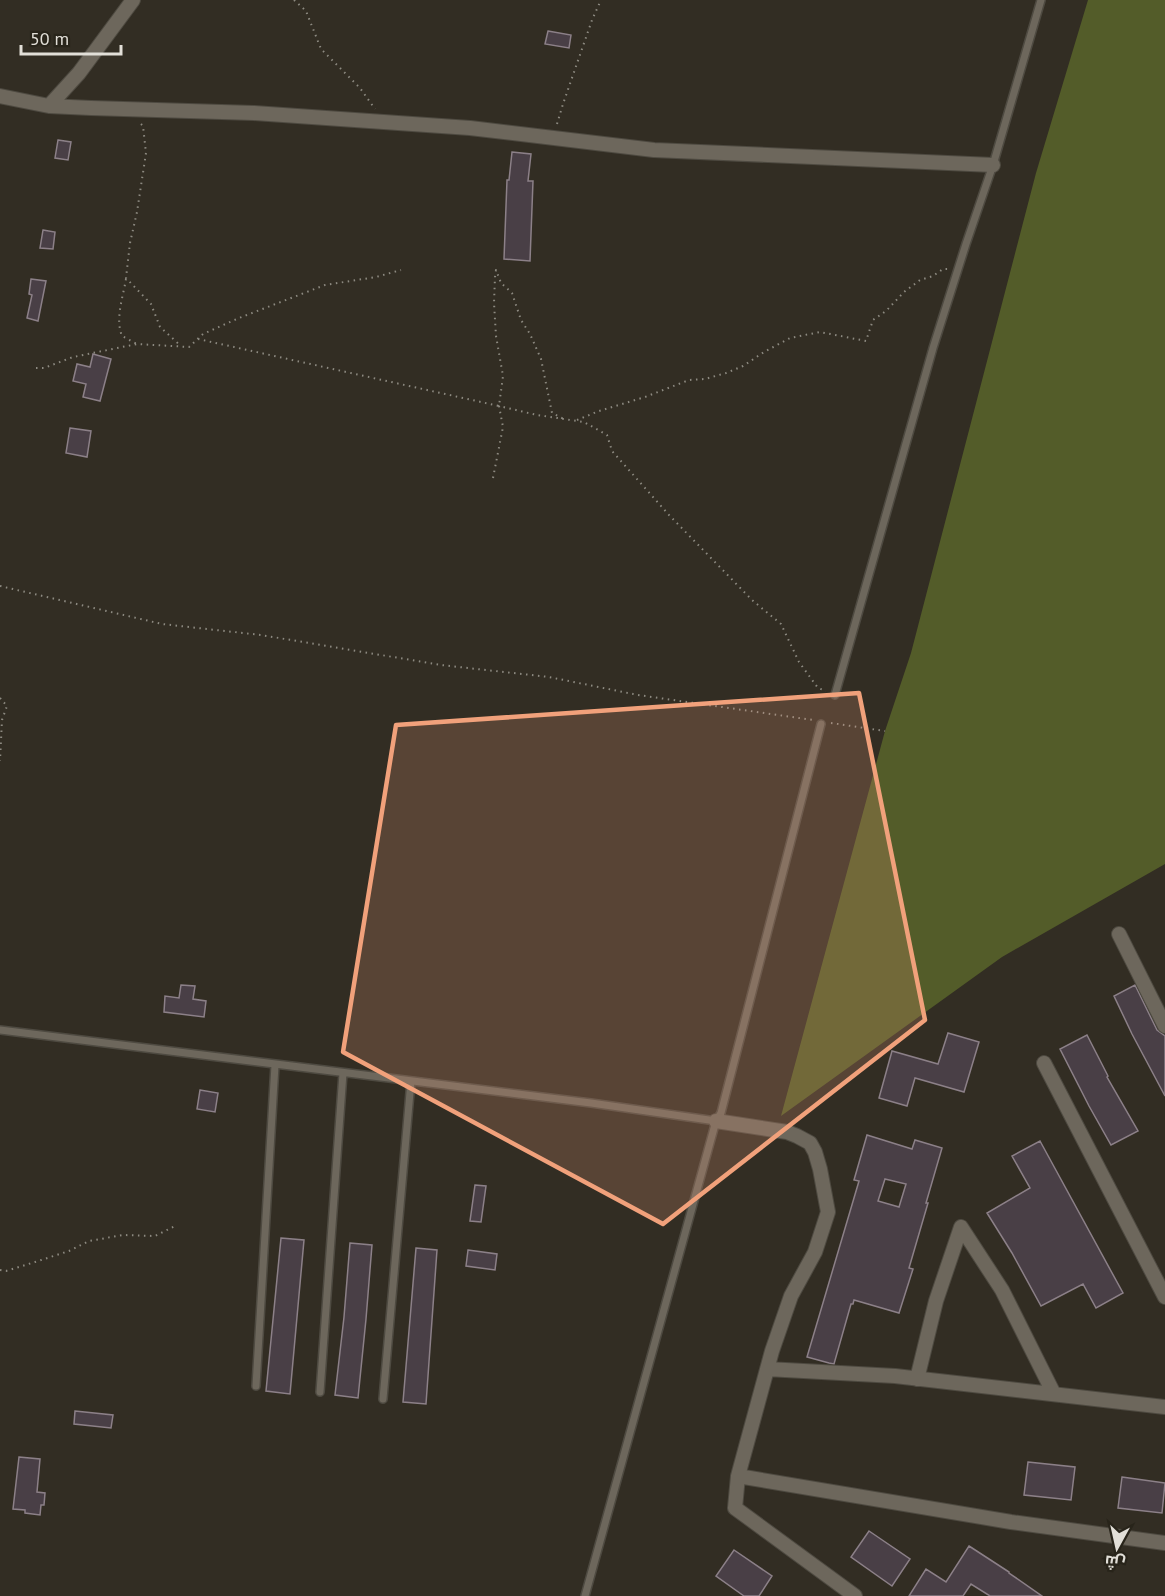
<svg xmlns="http://www.w3.org/2000/svg" width="1165" height="1596" viewBox="0 0 1165 1596" font-family="'PT Sans',Cairo,sans-serif">
<rect width="100%" height="100%" fill="#322d23"/>
<path fill="#535c29" d="M1088,0h77v864l-163,93 -221,159 104,-385 26,-78 125,-480z"/>
<path fill="#493f46" stroke="#8c8088" stroke-width="1.5" fill-rule="evenodd" d="M548,31l23,4 -2,13 -24,-4z
M58,140l13,2 -3,18 -13,-2z
M512,152l19,2 -3,27h5l-3,80 -26,-2 3,-79h2z
M43,230l12,2 -2,17 -13,-1z
M31,279l15,2 -8,40 -11,-3 5,-23 -3,-1z
M93,354l18,5 -11,42 -17,-4 3,-13 -13,-3 4,-17 13,3z
M70,428l21,3 -4,26 -21,-4z
M181,985l14,1 -2,13 13,2 -2,16 -40,-5 1,-16 14,2z
M1135,985l22,45 8,6v60l-33,-62 -18,-38z
M948,1033l31,9 -15,50 -49,-14 -8,28 -28,-8 13,-47 46,13z
M1087,1035l21,41 -1,1 31,54 -27,14 -22,-39 -29,-57z
M200,1090l18,3 -3,19 -18,-3z
M867,1135l45,14 3,-9 27,8 -16,55h2l-19,65 4,1 -14,44 -45,-13 -1,4h-2l-17,60 -5,-1 -22,-6 52,-176 -5,-1zM885,1179l21,5 -7,23 -21,-6z
M1040,1141l83,152 -27,15 -13,-24 -42,22 -29,-53 -25,-40 43,-25 -18,-32z
M475,1185l11,1 -5,36 -11,-1z
M281,1238l23,2 -14,154 -24,-3z
M350,1243l22,2 -6,74 -8,79 -23,-3 9,-78z
M416,1248l21,2 -11,154 -23,-2z
M468,1250l29,4 -2,16 -29,-4z
M75,1411l38,4 -2,13 -37,-4z
M19,1457l21,2 -3,33 8,1 -1,12h-3l-1,10 -15,-2v-3l-12,-1z
M1028,1462l47,5 -4,33 -47,-5z
M1122,1477l43,6 -3,30 -44,-5z
M869,1531l41,28 -18,27 -41,-29z
M969,1546l40,26v1l33,23h-52l-19,-12 -8,12h-54l17,-27 20,13z
M734,1550l38,26 -13,20h-15l-28,-20z"/>
<g fill="none" stroke-linecap="round" stroke-linejoin="round">
<g stroke="#4e4a41" stroke-width="10">
<path id="service" d="M835,695l98,-347 33,-104 27,-79 48,-165
M0,1030l591,73 125,18
M256,1386l19,-321
M320,1392l23,-319
M383,1399l28,-318
M585,1596l131,-475 5,-8 100,-389"/>
</g>
<g stroke="#4e4a41" stroke-width="16">
<path id="minor" d="M0,96l49,10 42,2 163,5 216,15 184,22 339,15
M49,106l30,-33 54,-73
M1119,934l46,92
M1044,1063l121,234
M716,1121l71,11 10,4 13,7 5,9 5,17 8,43 -13,40 -24,44 -19,55 -34,125 -3,32 120,88
M961,1227l41,63 52,104
M767,1369l128,7 270,31
M917,1379l19,-78 25,-74
M738,1476l273,46 154,21"/>
</g>
<path stroke="#8d8a81" stroke-width="2" stroke-dasharray="1.5 4.5" stroke-linecap="butt" d="M294,0l12,11 15,38 39,39 15,21
M141,124l2,2 3,27 -9,59 -7,31 -4,35 25,26 9,23 21,19
M557,124l6,-20 29,-84 9,-20
M126,279c-3,18 -11,40 -4,57l15,8
M198,339l301,67 4,-30 -7,-40 -2,-33 1,-26 1,-7 5,13 11,10 9,27 9,14 11,25 11,54 12,6
M36,368h8l29,-11 64,-13 52,3 14,-13 36,-16 86,-33 51,-8 25,-7
M577,420l22,-9 46,-14 44,-17 16,-1 21,-6 17,-7 21,-14 26,-14 30,-6 46,9 7,-21 13,-9 18,-19 16,-12 13,-4 10,-7h6
M493,478l10,-51 -4,-21 38,9 47,7 23,13 5,16 57,64 83,85 29,24 18,38 19,26 8,3
M0,586l162,38 99,11 180,30 108,12 89,18 175,25
M0,698l7,8 -5,14 -2,41
M831,723l54,8
M0,1270l6,1 29,-9 34,-11 20,-10 34,-6 32,1 22,-11"/>
<use href="#service" stroke="#6d675c" stroke-width="7"/>
<use href="#minor" stroke="#6d675c" stroke-width="14"/>
</g>
<path fill="#f1a17b" fill-opacity="0.2" stroke="#f1a17b" stroke-width="4.5" stroke-linejoin="round" d="M859,693l66,327 -262,204 -320,-172 53,-327z"/>
<g transform="translate(1117 1548) rotate(188)" stroke="#28241a" stroke-width="4.5" paint-order="stroke">
<path d="M0-4.5L10 22L0 15L-10 22Z" fill="#e2dfd8"/>
<text y="-9" font-size="16" font-weight="bold" text-anchor="middle" fill="#e2dfd8">ش</text>
</g>
<path d="M21 45v9h100v-9" fill="none" stroke="#e2dfd8" stroke-width="3"/>
<text x="30" y="45" font-size="18" fill="#e2dfd8" stroke="#28241a" stroke-width="4.5" paint-order="stroke">50 m</text>
</svg>
